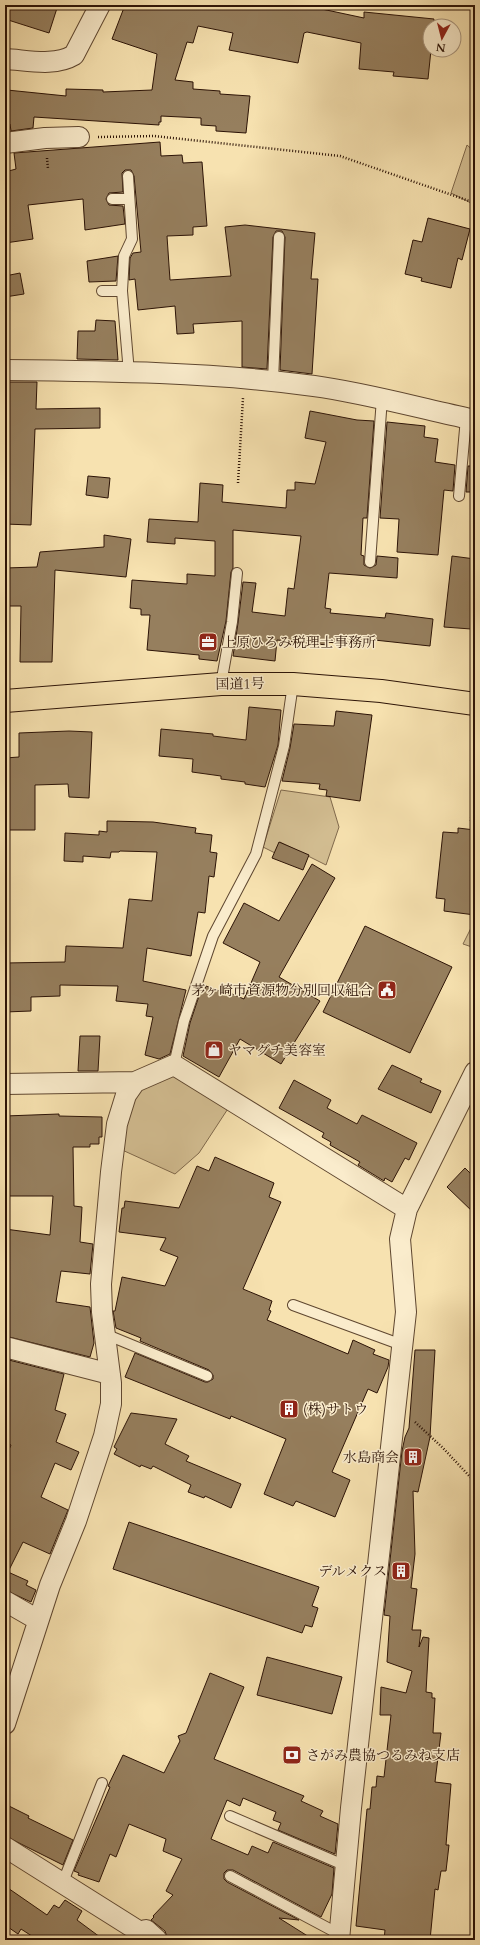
<svg xmlns="http://www.w3.org/2000/svg" width="480" height="1945" viewBox="0 0 480 1945" font-family="Cardo,'Noto Serif JP',serif">
<rect width="100%" height="100%" fill="#f7e2b0"/>
<filter id="stains"><feTurbulence type="fractalNoise" baseFrequency=".005" numOctaves="4"/><feColorMatrix values="0 0 0 0 .2 0 0 0 0 .09 0 0 0 0 .02 0 0 0 .5 -.17"/></filter>
<radialGradient id="worn" r=".72"><stop offset=".6" stop-color="#630" stop-opacity="0"/><stop offset="1" stop-color="#630" stop-opacity=".3"/></radialGradient>
<path fill="#d4bf93" stroke="#80694c" d="M467,145l8,7v53l-24,-12z
M281,790l49,7 9,30 -13,38 -46,-23 -5,11 -12,-6z
M473,924l2,1v23l-12,-4z
M174,1065l59,36 -34,52 -24,21 -55,-25 15,-67z"/>
<path fill="#967f5e" stroke="#2c1306" d="M5,5h53l-9,28 -44,-14z
M125,5h178l61,13v-6l70,7 -1,7h-3l1,24 -3,29 -35,-3 1,-4 -35,-3 2,-26 -54,-11 -3,1 -6,30 -69,-13 4,-17 -35,-7 -5,17 -6,-1 -12,38 18,2v7l27,2v3l30,2 -4,37 -30,-2v-5l-15,-1v-7l-40,-2v6h-2v3l-125,-8 -1,11 -22,3 -1,-7h-5l2,-34 59,6v-7l37,1v2l49,-2 5,-36 -45,-15z
M160,142l1,14 21,-1 1,8 19,-1 5,64 -14,1v8l-26,1 3,44 61,-4 -6,-49 20,-2 70,8 -4,46h7l-6,95 -32,-4 5,-133 -3,-6h-6l-3,6 -6,132 -25,-2v-46l-49,3 1,9 -17,1 -2,-28 -37,4 -3,-31 -6,1 1,-22 3,-5 8,-1 -7,-76 -3,-6h-6l-3,3 1,19 -14,1 -3,6 3,6 14,1 2,18 -40,6 -2,-31 -55,6 5,34 -28,4v-71l11,-3 -2,-16z
M428,218l42,11 -8,31 -4,-2 -7,30 -30,-7 1,-3 -17,-4 8,-34 9,2z
M118,256l-2,25 -27,1 -2,-21z
M20,273l4,21 -19,3v-21z
M96,320l19,1 3,39 -41,-1 1,-28h17z
M5,382h32l-1,27 64,-1v20l-65,1 -4,96 -26,-1z
M310,411l47,9 17,1 -7,97h-4l-2,37 3,1v9l6,3 6,-3 1,-9 21,2 -1,20 -68,-5 -4,35 6,1 -1,4 55,5 1,-5 47,6 -3,27 -65,-7 -1,7 -37,-4v3l-50,-5 -2,21 -42,-5 5,-33 5,-41 13,1 -4,29 33,4 3,-28 6,1 7,-53 -68,-6v38l-2,4 -5,49 -9,40 -18,-2v-4l-52,-5 3,-35h-9v-6l-11,-1 2,-28 55,4v-10l28,2v-35l-40,-3v6l-28,-2 2,-23 49,3 2,-39 23,2 -1,17 64,6 1,-18h8v-8l20,2 11,-42 -21,-4z
M387,422l38,4 -1,11 14,2 -3,23 20,3 -2,26 -9,-1 -6,65 -41,-3 2,-33 -19,-1z
M468,466h7v26h-9z
M88,476l22,2 -2,20 -22,-3z
M104,535l27,4 -5,38 -71,-7 -3,92h-32l1,-56h-16v-38l32,-1 3,-15 64,-5z
M452,556l23,3v33l-4,37 -27,-2z
M249,707l32,3 -3,35 -13,42 -20,-3v-2l-24,-3v-3l-29,-4 1,-13 -34,-3 2,-27 52,5v2l33,4z
M336,711l36,4 -12,86 -34,-5 1,-6 -8,-1 1,-5 -38,-3 8,-33 4,-24 40,2z
M69,731l23,1 -3,66 -20,-1 -1,-13 -33,1v45h-30v-72l14,-1v-24z
M107,821l46,1 43,6 -1,5 17,2 -2,17 7,1 -3,24 -5,-1 -4,37 -7,-1 -7,44 -44,-8 -4,33 43,9 -16,64 -11,5 -14,-4 8,-38 -7,-1 2,-12 -32,-3 2,-15 -58,-1v11l-29,1v14l-26,1v-49l60,-1 1,-16 57,2 6,-49 23,2 5,-49 -37,-1 -1,1h-8l-1,6 -27,-2v6l-19,-1 1,-28 34,2v-4l8,1z
M458,828l17,2v85l-31,-4 1,-12 -9,-1 7,-66 15,1z
M279,842l30,13 -6,15 -31,-12z
M312,864l23,14 -56,99 41,24 -39,63 -41,-25 -21,38 -36,-21 7,-33 10,-30h3l3,-7 16,6 1,-2 21,9 16,-37 -37,-19 21,-40 35,18z
M365,926l87,41 -42,86 -87,-41z
M80,1036h20l-2,35h-20z
M392,1065l30,14 -2,3 21,9 -10,22 -53,-24z
M294,1080l37,20 -4,8 30,16 5,-9 55,28 -8,17 -4,-2 -13,24 -7,-4 -1,3 -26,-16 2,-3 -30,-17 1,-3 -9,-5 2,-4 -45,-25z
M59,1114v2l43,1v20h-3v7h-9v3h-17l1,59 8,1 -2,35 13,2 -3,30 -29,-3 -5,31 34,5 4,36 -4,14 -85,-21v-107l45,6 3,-39h-48v-80z
M215,1157l59,26 -5,14 12,5 -38,87 29,12 -3,9 2,1 -4,9 81,34 5,-14 22,10 -2,4 16,6 -1,7 -11,26 -9,-4 -36,83 18,8 -15,37 -39,-16 -3,5 -29,-12 22,-55 -55,-23 -1,3 -105,-42 10,-24 70,29h3l5,-3v-4l-4,-5 -69,-29 1,-3 -25,-10 -3,-17h2l7,-34 43,9 13,-29 -18,-7 6,-12 -47,-6 3,-24h2l1,-7 54,7 18,-42 12,5z
M465,1168l10,10v36l-28,-27z
M415,1350h20l-5,87 -12,55 -5,-1 2,63 -4,34 6,1 -5,41h9l-2,17 4,-10 6,1 -3,54 6,1v5h3l-2,35h8l-6,49 16,2 -5,61h3l-3,26h-5l-3,19 -3,-1 -5,51h-46l1,-10 -29,-4 11,-117h3l2,-22h4l1,-11 7,1 7,-62h-11l1,-28 25,6 6,-22 -25,-9 3,-46 -6,-1 18,-164 3,-14 4,-9z
M5,1359l59,15 -9,36 11,4 -10,28 23,10 -8,18 -16,-7 -14,34 27,13 -18,44 -27,-12 -15,30 20,9 -2,4 10,5 -5,12 -26,-12v-131l6,-14 -6,-3z
M131,1413l46,6 -12,25 24,12 -3,5 55,23 -10,24 -26,-12 -1,2 -16,-6 3,-7 -38,-19 -2,3 -10,-4 -1,2 -26,-13 3,-5 -3,-2z
M129,1522l190,65 -7,19 6,2 -6,19 -7,-2 -3,8 -189,-64z
M267,1657l75,20 -10,37 -75,-19z
M210,1673l34,14 -30,72 90,37 -3,5 22,10 -3,5 18,8 -3,30 -57,-24 3,-7 -8,-3 3,-8 -33,-14 -3,8 -13,-6 -16,39 37,16 4,-9 16,7 5,-11 61,26 -2,26 -11,23 -88,-47h-6l-3,3v6l3,3 72,38 -20,-2 35,22h-146l-3,-9 -14,-11 3,-3 -1,-1 20,-21 -7,-4 16,-32 -19,-8 3,-12 -37,-15 -13,33 -6,-3 -11,28 -21,-7 1,-2 -5,-2 36,-84 -2,-1 15,-31 41,18 16,-32 -2,-5 8,-3z
M5,1804l24,12 -1,2 45,22 -10,25 -58,-29z
M5,1886l42,29 7,-10 5,3 6,-8 17,11 -5,9 27,20h-66l-17,-11 -3,5 -13,-9z"/>
<g fill="none" stroke-linecap="round" stroke-linejoin="round">
<g stroke="#5f4730" stroke-width="12">
<path id="lane" d="M128,176l4,63 -8,17 -2,35 7,82
M112,199h17
M102,291h20
M273,381l6,-144
M459,496l7,-78
M370,562l12,-164
M221,684l11,-62 5,-49
M174,1065l10,-44 29,-85 43,-82 28,-108 9,-62
M293,1305l109,40
M105,1334l102,42
M230,1816l116,50
M230,1876l109,58
M63,1882l39,-99"/>
</g>
<g stroke="#5f4730" stroke-width="22">
<path id="street" d="M5,59c22,1 49,8 69,-4l26,-50
M5,143l40,-5 34,-1
M5,370c103,1 207,2 309,16 51,7 101,21 152,32l9,3
M5,1084l130,-2 39,-17 233,144
M5,1347l105,27
M5,1601l33,19
M5,1724l45,-139 26,-64 28,-85 7,-32v-21l-9,-71 -1,-28 10,-112 6,-48 9,-29 9,-13
M5,1847l135,85 6,-2 11,10
M339,1940l12,-132 55,-496 -6,-73 7,-30 68,-137"/>
</g>
<g stroke="#2c1306" stroke-width="24">
<path id="highway" d="M5,701l216,-17h72l88,7 94,13"/>
</g>
<path stroke="#2c1306" stroke-width="2.5" stroke-dasharray="1 2" stroke-linecap="butt" d="M98,137l56,-1 186,20 135,47
M47,158l1,11
M238,483l5,-85
M471,821l4,-73
M415,1422l28,26 32,34"/>
<use href="#lane" stroke="#faeccc" stroke-width="10"/>
<use href="#street" stroke="#faeccc" stroke-width="20"/>
<use href="#highway" stroke="#f7e2b0" stroke-width="22"/>
</g>
<defs>
<g id="office-square" transform="scale(1)"><rect x="-9" y="-9" width="18" height="18" rx="4" fill="#8f2418" stroke="#faeccc"/><path d="M-6-3h4V-5.5h4V-3h4V5H-6ZM-1-4.5V-3h2v-1.5ZM-6 0V1H6V0Z" fill="#fff"/></g>
<g id="civic-square" transform="scale(1)"><rect x="-9" y="-9" width="18" height="18" rx="4" fill="#8f2418" stroke="#faeccc"/><path d="M-.6-6.5H3V-4.5H.6V-3L4-1V1h2V6H-6V1h2V-1L-.6-3ZM-1.2 2.5V6h2.4V2.5Z" fill="#fff"/></g>
<g id="shop-square" transform="scale(1)"><rect x="-9" y="-9" width="18" height="18" rx="4" fill="#8f2418" stroke="#faeccc"/><path d="M-5-2.5h2.3a2.7 3.5 0 0 1 5.4 0H5L5.5 6h-11ZM-1.5-2.5h3a1.5 2.3 0 0 0-3 0Z" fill="#fff"/></g>
<g id="building-square" transform="scale(1)"><rect x="-9" y="-9" width="18" height="18" rx="4" fill="#8f2418" stroke="#faeccc"/><path d="M-4-6H4V6H1V3H-1V6H-4ZM-2.5-4.3h1.7v1.8h-1.7ZM.8-4.3h1.7v1.8H.8ZM-2.5-1h1.7V.8h-1.7ZM.8-1h1.7V.8H.8Z" fill="#fff"/></g>
<g id="bank-square" transform="scale(1)"><rect x="-9" y="-9" width="18" height="18" rx="4" fill="#8f2418" stroke="#faeccc"/><path d="M-6-4H6V4H-6ZM0-2.3a2.3 2.3 0 1 0 0 4.6a2.3 2.3 0 1 0 0-4.6Z" fill="#fff"/></g>
</defs>
<g fill-rule="evenodd">
<use href="#office-square" x="208" y="642"/>
<use href="#civic-square" x="387" y="990"/>
<use href="#shop-square" x="214" y="1050"/>
<use href="#building-square" x="289" y="1409"/>
<use href="#building-square" x="413" y="1457"/>
<use href="#building-square" x="401" y="1571"/>
<use href="#bank-square" x="292" y="1755"/>
</g>
<g text-anchor="middle" dominant-baseline="central" stroke-width="3" stroke-linejoin="round" paint-order="stroke">
<g font-size="14" fill="#2c1306" stroke="#faeccc" text-anchor="start">
<text x="222" y="642">上原ひろみ税理士事務所</text>
<text x="373" y="990" text-anchor="end">茅ヶ崎市資源物分別回収組合</text>
<text x="228" y="1050">ヤマグチ美容室</text>
<text x="303" y="1409">(株)サトウ</text>
<text x="399" y="1457" text-anchor="end">水島商会</text>
<text x="387" y="1571" text-anchor="end">デルメクス</text>
<text x="306" y="1755">さがみ農協つるみね支店</text>
</g>
<g font-size="14" fill="#2c1306" stroke="#faeccc">
<text transform="translate(240 684) rotate(-1)">国道1号</text>
</g>
</g>
<rect width="480" height="1945" fill="none" stroke="#f7e2b0" stroke-width="20"/>
<rect x="6" y="6" width="468" height="1933" fill="none" stroke="#2c1306" stroke-width="2"/>
<rect x="10" y="10" width="460" height="1925" fill="none" stroke="#2c1306"/>
<g transform="translate(442 38) rotate(187)"><circle r="19" fill="#faeccc" stroke="#a8957d"/>
<path d="M0-3L7 15L0 10L-7 15Z" fill="#8f2418"/>
<text y="-6" font-size="11" font-weight="bold" text-anchor="middle" fill="#2c1306">N</text>
</g>
<rect width="100%" height="100%" filter="url(#stains)"/>
<rect width="100%" height="100%" fill="url(#worn)"/>
</svg>
